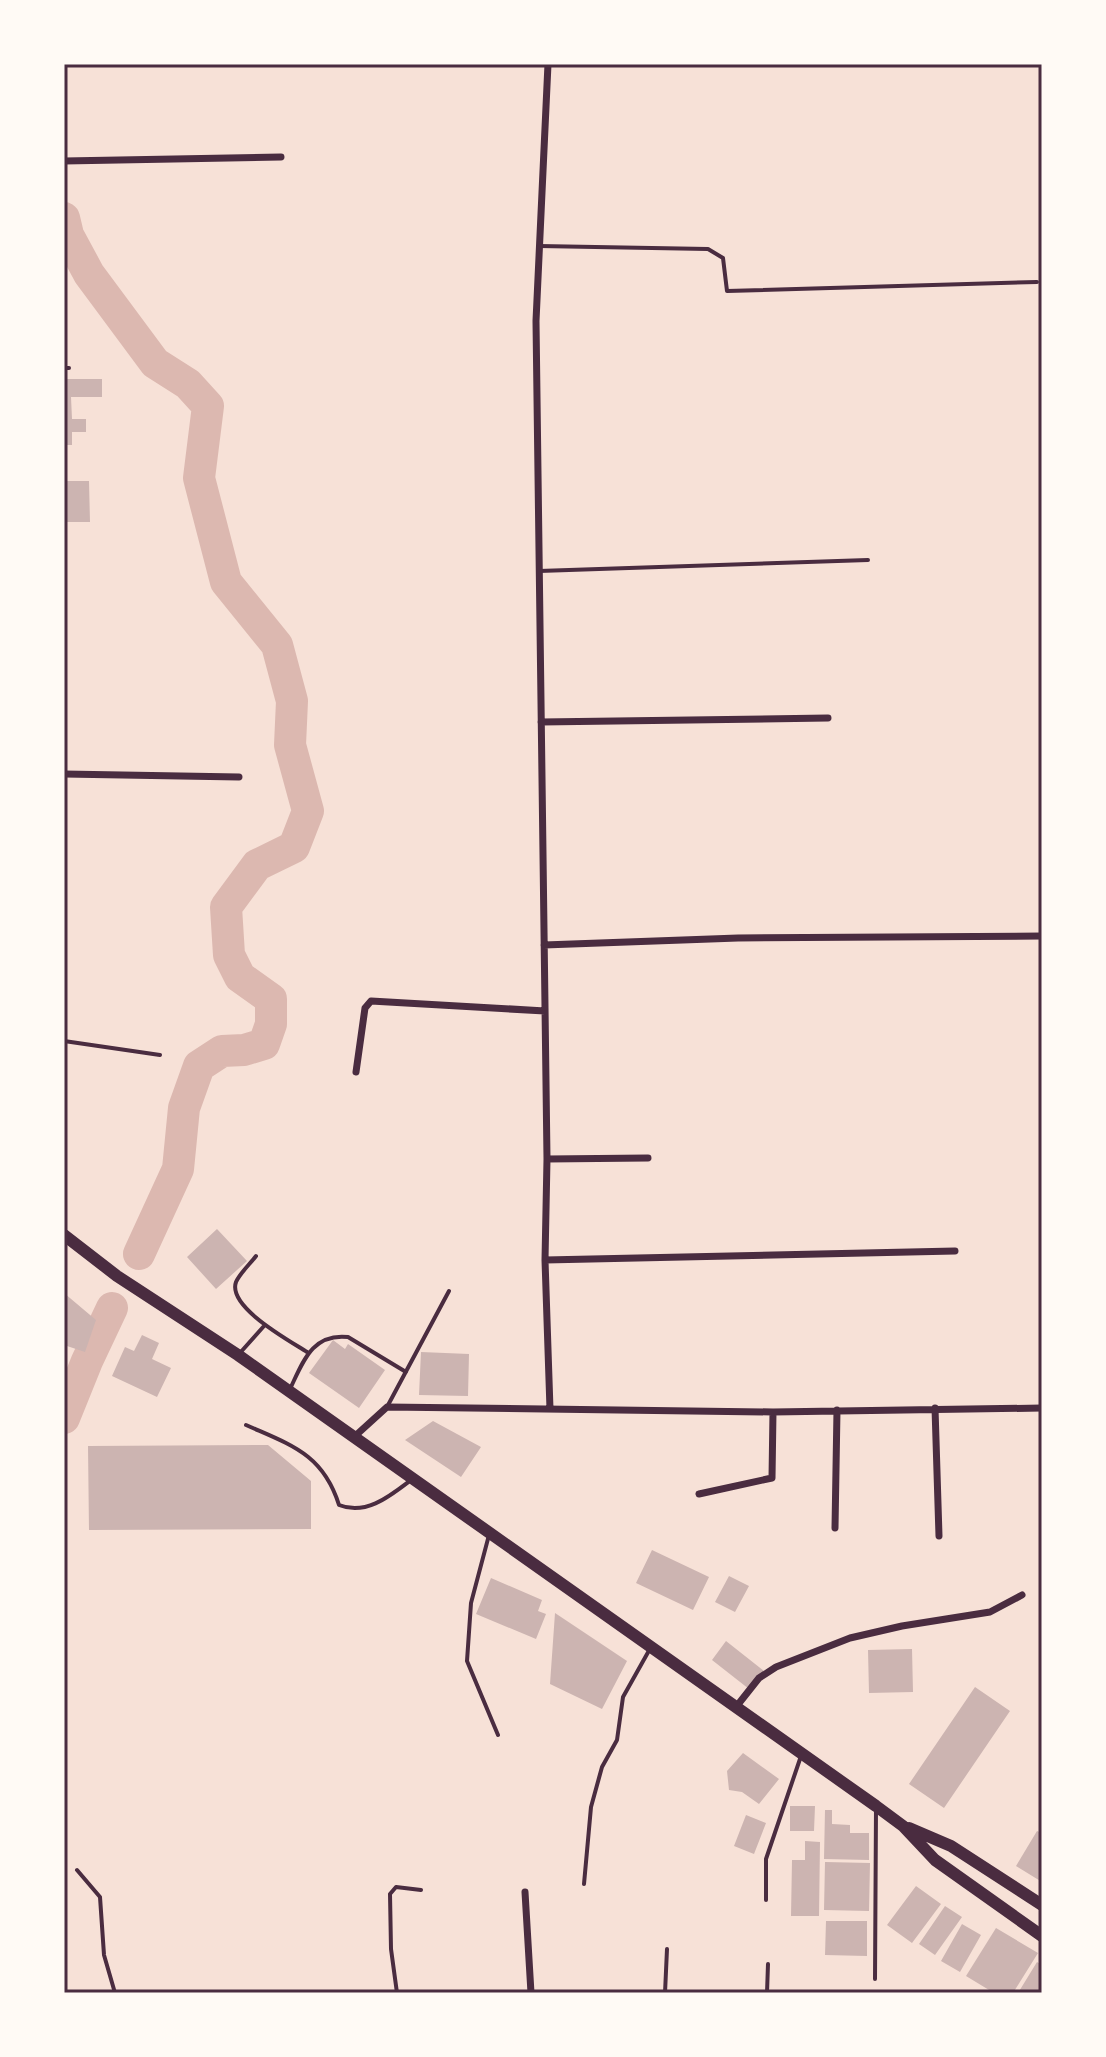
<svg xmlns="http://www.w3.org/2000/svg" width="1106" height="2057" viewBox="0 0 1106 2057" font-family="'Source Serif 4',serif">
<rect width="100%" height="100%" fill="#f7e1d7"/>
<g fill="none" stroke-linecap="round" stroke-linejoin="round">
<path stroke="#dcb8b0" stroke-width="32" d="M64,218l4,17 21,39 66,89 33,21 20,22 -9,72 27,104 51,63 15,56 -2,44 18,66 -14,36 -37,18 -31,42 3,48 11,22 31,22v25l-7,20 -20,6 -22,1 -23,15 -15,42 -6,61 -39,85
M64,1418l23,-57 25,-53"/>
</g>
<path fill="#ccb4b1" d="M64,379h38v18h-31l1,22h14v13h-14v13h-8z
M64,481h25l1,41h-26z
M217,1229l30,32 -31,28 -29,-32z
M64,1293l32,27 -11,32 -21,-7z
M142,1335l17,8 -7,16 19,9 -14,29 -45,-21 13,-29 9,4z
M333,1340l12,9 3,-5 37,26 -26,38 -50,-35z
M421,1352l48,2 -1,42 -49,-1z
M433,1421l48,26 -20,30 -56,-37z
M268,1445l43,36v48l-222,1 -1,-84z
M652,1550l57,27 -16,33 -57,-27z
M729,1576l20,10 -14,26 -20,-10z
M491,1578l51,22 -4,11 8,3 -10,25 -60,-25z
M555,1613l72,48 -25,48 -52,-25z
M726,1641l38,30 -15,18 -37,-29z
M912,1649l1,43 -44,1 -1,-43z
M975,1687l35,24 -66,97 -35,-24z
M743,1753l36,26 -20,25 -17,-12 -13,-2 -2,-19z
M790,1806h25l-1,25h-24z
M825,1810h7v14l18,1v8h19v27l-45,-1z
M746,1815l20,8 -12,31 -20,-8z
M1037,1831l5,2v49l-26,-16z
M805,1841l15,1 -1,74h-28l1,-56h13z
M825,1862l45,1 -1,48 -45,-1z
M916,1886l25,18 -29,39 -25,-18z
M945,1906l17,11 -27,38 -16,-11z
M826,1921h41v35l-42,-1z
M962,1924l19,11 -21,37 -19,-11z
M996,1928l42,25 -25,40h-19l-28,-17z
M1037,1962l5,3v28h-24z"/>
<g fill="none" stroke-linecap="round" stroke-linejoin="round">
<path stroke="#4a2c40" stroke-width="4" d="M539,246l169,3 15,9 4,33 310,-9
M64,368h5
M539,571l329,-11
M64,1041l96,14
M256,1256c-6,8 -16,17 -20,26 -9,25 54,59 71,70
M239,1354l25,-28
M290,1389c13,-27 22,-56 58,-52l58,35
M387,1407l62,-116
M246,1425c45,20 77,29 93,80 27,11 51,-9 72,-25
M489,1535l-18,68 -4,58 31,74
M77,1870l23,27 4,58 11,38
M584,1884l7,-77 11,-40 15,-27 6,-43 28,-50
M766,1900v-41l35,-103
M875,1979l1,-171
M397,1993l-6,-44 -1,-55 6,-7 25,3
M665,1993l2,-44
M767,1993l1,-29"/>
<path stroke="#4a2c40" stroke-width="7" d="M548,64l-12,257 11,838 -2,101 5,149
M64,161l217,-4
M541,722l287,-4
M64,774l175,3
M544,945l194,-7 304,-2
M356,1072l9,-64 6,-7 174,10
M547,1159l101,-1
M545,1260l410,-9
M935,1408l4,128
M354,1437l33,-30 386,5 269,-4
M699,1494l73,-16 1,-66
M835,1528l2,-118
M736,1707l23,-29 17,-11 74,-29 52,-12 88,-14 32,-17
M525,1892l6,101"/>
<path stroke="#4a2c40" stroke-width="12" d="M64,1235l53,41 121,79 638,451 27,20 32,34 107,76
M909,1828l42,18 91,59"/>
</g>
<rect width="1106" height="2057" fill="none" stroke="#fffaf5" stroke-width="132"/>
<rect x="66" y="66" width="974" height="1925" fill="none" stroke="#4a2c40" stroke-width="3"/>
</svg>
